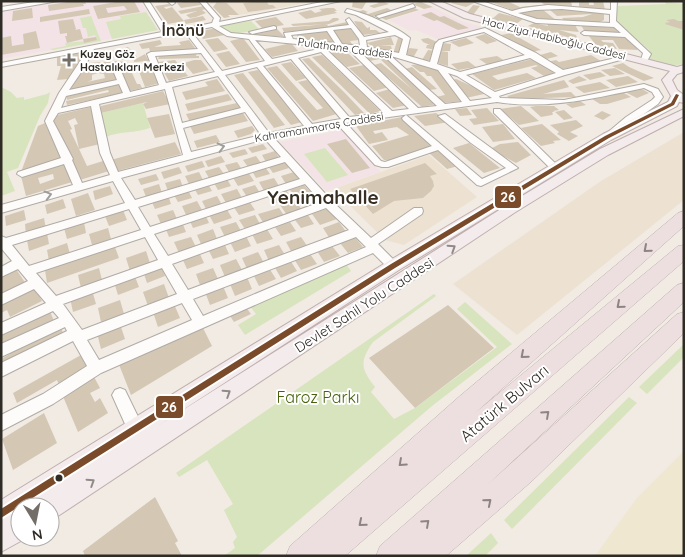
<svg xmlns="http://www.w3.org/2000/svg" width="685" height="557" viewBox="0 0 685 557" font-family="Quicksand,sans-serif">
<rect width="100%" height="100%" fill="#f1ebe3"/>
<path fill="#ede2d2" d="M207,1h112l-80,14 -12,-12 -17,1z
M684,132v68l-167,135 -64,-51 148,-103z
M429,155l48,42 -73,48 -19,-5 -52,-51z"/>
<path fill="#f3e3e6" d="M64,1h76l18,29 -157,29v-48z
M433,7l25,13 27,8 -45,12 -24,-10 -6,1 -21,-11z
M341,130l40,42 -55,19 -46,-49z"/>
<path fill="#d8e4be" d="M665,2l19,2v60l-15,2 -21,-6 2,-7 -1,-3 -32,-28 -1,-6 2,-10 48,-2z
M146,12l12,18 -46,9 -6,-17 15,-3 -1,-3z
M91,16l10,25 -48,9 -3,-1 16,-3 -1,-3 32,-3 -2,-5 -7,2 -2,-9h-3l-3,-10z
M251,21l9,9 -27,4 -13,-6 1,-2z
M1,87l10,5 6,6 7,-1v3l23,-6 3,-2 -2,11 -8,13 -22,52 -11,4 8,19 -14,5z
M143,103l7,25c-14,5 -30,3 -44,9l-5,-24z
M325,148l23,27 -21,7 -23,-28z
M346,264l5,7 -106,64 -7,-10 18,-11 -7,-9z
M434,294l2,2 -63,46c-14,20 -12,27 2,45l-4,5 23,27 21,-11 82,-61 -40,-38 8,-7 47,42 -80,62 -175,150h-33l11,-8 -2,-6 4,-5 -13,-27 9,-6 -26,-44 -28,17 -3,-4z
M684,344v13l-37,37 -8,-7z
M629,397l8,6 -125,126 -8,-9z
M491,533l7,10 -13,13h-19z"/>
<path fill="#efe7cf" d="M684,451v105h-89l42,-58z"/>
<path fill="#d4c8b5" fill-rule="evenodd" d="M75,1h10l1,3h-3l1,2 -35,5 -1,-6z
M122,1h12l6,11 -42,7 -5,-13zM124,6l3,4 -19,3 -2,-5z
M190,1h8l3,4 -20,3 -4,-5z
M266,1l3,4h4l3,3 -28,4 -5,-9z
M353,1h14l-5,8 -10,-2z
M375,1h7l7,3 -15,4 -5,-2 10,-3z
M454,1h14l6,2 -8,4 -15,-4z
M488,1h19l13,6 19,-2 3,2 -27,4z
M540,1h31l1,5 -25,1z
M579,1h10v4h5l-1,-4h10l2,9 -26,-3z
M217,2l10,1 12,12h-11l2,2 -6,1 -11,-11z
M421,2l12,5 -9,2 -12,-5z
M169,4l2,2 -7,1 2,2 6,-2 12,14 -16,3 -13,-18z
M473,5l7,1 -7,9 -7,-1z
M204,6l3,3 -5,1 4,3 -10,4 -6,1 -4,-3 11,-4 -16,3 -3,-3z
M32,8l1,10 -21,3 1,-10z
M327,8h7l3,3h-3l3,2 -31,6 -8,-6 13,-3 4,3 7,-2 -3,-2z
M387,8l6,3 -23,7 -13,-6 6,-2 5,2 -3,1 3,1z
M414,8l5,2 -33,10 -6,-3z
M576,8l28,4v8l-4,2h-34l-4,-4 21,-1 9,-3 -35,2 -7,-6z
M89,9l1,5 -50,8v-5z
M542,9l15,12h-14l-23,-8z
M431,12l9,5 4,-1 25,12 -11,2 -21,-10 -3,1 -13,-6z
M499,13l24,6 -7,5 -24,-5z
M203,16l3,4 -20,4 -2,-4z
M276,17l8,8 -21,4 -8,-8z
M333,18h5l1,2 -10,4 -36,2 -2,-2 38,-3z
M73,19l3,10 -1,1 5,-1 3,10 13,-2 1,3 -13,3 -1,-4 -16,4 -2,-7h2v-3l-7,1 -2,-13z
M674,19l4,2h6v9l-19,-6h2l-3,-1 6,-1 -4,-2z
M354,21l8,1 5,6 3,-1v3h6l4,3 -18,2z
M347,22l3,4 -66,6 -2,-4 45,-4 1,2z
M534,23l14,3 -1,-3 28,2 4,7 -20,-2 17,5 2,5 -50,-14z
M581,25l34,3 5,6 -35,-2z
M217,28l8,7 -22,4 -3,-6 1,-2z
M350,28l9,12 -9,1 2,3 7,-1 -8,3 -2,-2 -7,1 -9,-16z
M277,29l8,8 -36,-3v-1z
M328,30l9,15 -36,-4 -6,-8z
M36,31l4,17 -39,7v-17l10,-2 1,10 12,-2 -1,-10z
M511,33l30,17 -10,2 -30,-17z
M485,34l12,7 -10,3 -12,-7z
M588,35l36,1 7,5 7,9 -19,-1 -6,-9h-12l2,2 10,1 4,6 -21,-4z
M391,37l3,8 -15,1h12l2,7 -22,-4 -2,-3h3l-5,-3z
M218,38l10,11 -14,3 -9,-12z
M243,38l17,22 -14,2 -16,-21z
M398,38l8,1 -5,15h-8z
M428,38l9,4 -2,8 -9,-2 1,-3h3l-7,-3 -2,-3z
M466,38l8,5 -15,4 -9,-5z
M160,40l2,4 -8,3 27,-2 -2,-3 10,-2 6,8 -1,2 -44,1 -1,-3 -7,1 -3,-5z
M291,43l7,8 -26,6 -7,-8z
M443,43l8,1 -1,7h-9z
M128,47l9,10 -16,3 -5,-9z
M409,48l9,1 -5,9 -9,-2z
M344,50l6,5 10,9 -13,3 -16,-14z
M428,50l8,1 -4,10 -10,-1z
M112,51l1,4 -18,4 -2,-4z
M229,51l11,13 -14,3 -10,-13z
M367,51l15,3 55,50 -15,3 -48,-42 7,-2 32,27 -33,-31 -11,2 -10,-8z
M440,51l8,1v14l-11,-3z
M551,52l7,4 -11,3 -7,-4z
M197,53l-1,3h3v2l-41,1 2,-5z
M72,54h10l2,2 -16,23 -11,1 4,-14h-4v-9z
M145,54l4,7 -15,1v-2z
M322,55l36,34 22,22 -10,3 -58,-57z
M591,55l10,6 -42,9 -12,-8 9,-2 3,2z
M497,56l8,5 -17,4 -9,-6z
M309,58l36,35 19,20 -9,2 -53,-56z
M536,58l24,14 -16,4 -13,-8 7,-2 -2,-1 -44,11 6,4 29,-7 9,5 -42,12 -22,-16z
M175,60l13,16 -19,5 -11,-19z
M194,60h7l8,10 -16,4 -9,-11z
M116,61l11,1 10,22h3l2,4 -13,3 -10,-27 -32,3 2,-4z
M468,61l8,6 -18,3 -7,-6z
M291,62l10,11 5,5 -10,3 -15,-17z
M623,63l6,4 25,11 -10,3 -32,-15z
M422,64l16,5 25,32 -20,2 -7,-6 9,-2 -14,-19h-4l-3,-4h-4l-9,-7z
M364,65l25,22 -15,4 -25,-23z
M151,66l9,17 -15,4 -7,-18z
M277,66l40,44 6,-2 -25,-26 9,-2 33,33 -27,8 -46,-53z
M412,67l25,22 -8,1 -24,-21z
M112,68l5,12 -45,10 -1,-5 12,-13zM98,73l6,1 1,4 -18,4 5,-2v-5z
M615,68l10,6 -15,2 -9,-6z
M258,70l44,52 -11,3 -43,-53z
M600,72l6,4 -16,4 -7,-5z
M243,73l30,37 12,15 -11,3 -40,-53z
M579,76l8,4 -14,4 -5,-3z
M628,76l10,6 -22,5 -10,-7z
M217,79l8,12 -39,9 -4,-8 26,-6 -3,-4z
M456,79l29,13 -1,2 -18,4 -14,-18z
M564,80l5,7 -26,7 28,-2 5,5 -65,2 -4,-3z
M600,82l10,6 -26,5 -9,-6z
M119,83l4,10 -56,12 -1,-4 43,-9 -1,-2 -41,10 -1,-6z
M640,88l9,5 -12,5 -12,-6z
M390,89l17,16 -14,3 -17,-15z
M163,91l7,13 -24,5 -3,-5 4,-2 -46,11v-7z
M622,92l9,5 -24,7h-7l-8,-5z
M228,94l4,6 -44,11 -3,-7z
M580,101l6,4 -14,3 -6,-4z
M237,103l4,7 -51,12 -4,-8z
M521,106l18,15 -20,4 -19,-16z
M536,106h18l5,4 -6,1 2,1h-3l1,2 -1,1 -11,2 -11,-10z
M91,107l9,37 -21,5 -5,-24 4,-1 -3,-6 -7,3 4,8 -2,1 10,21 7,15 16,-5 6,10 -29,9 -27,-59 4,-6z
M467,108l5,7 -12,1 -5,-7z
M487,108l12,13 -25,4 -5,-6 8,-1 -6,-8z
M564,110l9,8 -9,2 -9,-8z
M602,111l9,4 -8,5 -9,-4z
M243,113l5,8 -54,13 -4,-8z
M436,113l13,9 -24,4 -11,-10z
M169,114l6,20 -20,4 -8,-20z
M402,117l32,28 -44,15h-6l-12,-14 37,-11 -12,-8 -24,4 2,3 7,-2 6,8 -19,4 -13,-18z
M576,120l7,6 -13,6 8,4 -9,5 -12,-7 2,-2 -9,-7z
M45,123l16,36 -40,13 17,-46z
M503,124l12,15 -22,3 -11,-15z
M542,124l19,16 -8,1 2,2 -14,3 -20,-18z
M252,126l3,4 -4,4 -13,4 -4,-7z
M216,135l4,7 -23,6 -3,-7z
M346,139l24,29 -18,5 -25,-29z
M175,142l6,12 -64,17 -6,-11z
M518,142l13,13 -15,8 -26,-14 10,-5z
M469,143l31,25 -16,5 -31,-25z
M263,144l4,5 -15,4 -4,-5z
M245,149l3,5 -15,4 -4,-5z
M440,150l18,16 -11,3 -18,-16z
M275,151l4,7 -13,4 -4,-7z
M221,156l4,6 -17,5 -3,-6z
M256,156l5,7 -13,4 -5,-7z
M202,161l3,6 -17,5 -3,-6z
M284,161l5,7 -16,5 -5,-7z
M237,162l4,6 -12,4 -4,-7z
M65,163l7,19 -46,14 -5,-20zM53,174l1,5 -14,5 -2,-6z
M425,163l12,11 -7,2 3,5 1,5 -3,5 -8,7 -29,3 -21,13 -23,-25z
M179,167l3,6 -18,6 -3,-7z
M219,167l5,7 -15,4 -4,-7z
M265,167l5,7 -14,4 -4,-7z
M199,172l4,8 -14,4 -4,-8z
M248,172l6,9 -16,5 -6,-10z
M294,172l5,8 -13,4 -5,-8z
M156,174l3,6 -18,5 -3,-6z
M274,178l5,8 -15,5 -5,-9z
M180,179l3,8 -15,4 -3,-8z
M227,179l4,7 -13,4 -4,-7z
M159,184l3,9 -16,4 -3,-8z
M208,184l4,7 -14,4 -4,-7z
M255,185l5,8 -13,4 -5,-8z
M304,185l8,9 -15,5 -7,-9z
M110,186l3,8 -18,6 -2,-9z
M237,189l5,9 -16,5 -5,-9z
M188,190l4,8 -14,4 -4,-7z
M286,190l6,8 -15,5 -5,-9z
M88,193l7,17 -19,6 -5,-17z
M168,195l3,9 -16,5 -4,-9z
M217,196l5,9 -16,4 -4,-8z
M63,199l3,9 -19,6 -2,-9z
M295,200l7,10 -15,5 -7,-10z
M197,201l5,9 -16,5 -4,-9z
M249,201l6,9 -16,5 -6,-9z
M226,208l6,10 -18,6 -6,-11z
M279,208l6,9 -21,7 -6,-10z
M329,208l8,11 -17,6 -8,-11z
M24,210l2,10 -20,6 -1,-10z
M123,210l4,10 -18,6 -4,-10z
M173,210l4,9 -16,5 -4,-9z
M205,214l4,9 -16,5 -4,-9z
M255,215l5,9 -15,5 -6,-9z
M308,215l6,9 -13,4 -6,-8z
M44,218l2,11 -20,6 -1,-11z
M84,222l2,11 -19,6 -3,-11z
M182,222l4,10 -17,5 -4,-10z
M236,222l5,9 -16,6 -5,-10z
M290,222l6,9 -15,5 -6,-9z
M339,222l8,11 -17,6 -7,-11z
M108,228l3,11 -19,6 -3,-11z
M213,229l4,10 -16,5 -4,-9z
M267,229l6,10 -16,5 -5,-10z
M47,233l2,11 -20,7 -2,-11z
M246,236l5,10 -16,6 -5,-10z
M191,237l5,10 -17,6 -5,-11z
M301,237l7,10 -16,6 -6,-11z
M355,237l8,10 -15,6 -8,-10z
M67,243l3,11 -21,7 -2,-11z
M224,243l5,11 -16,5 -5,-10z
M279,245l6,10 -16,6 -5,-11z
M332,246l8,10 -16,6 -7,-11z
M115,247l4,11 -72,25 -2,-13z
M146,251l4,12 -20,8 -4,-13z
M199,252l5,11 -17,6 -5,-11z
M258,252l6,11 -17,6 -5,-11z
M310,254l7,10 -16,6 -7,-11z
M236,259l6,11 -17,7 -5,-12z
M290,260l7,11 -16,7 -7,-12z
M161,265l4,11 -18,7 -4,-12z
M99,268l3,12 -21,8 -3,-13z
M213,268l5,11 -18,6 -4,-11z
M269,268l7,11 -17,7 -6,-12z
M16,269l10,15 -25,12v-19z
M134,274l5,13 -21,8 -4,-13z
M247,277l5,12 -17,7 -5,-12z
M164,284l5,14 -21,8 -5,-14z
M223,286l5,12 -18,7 -5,-13z
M34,287l8,14 -32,16 -3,-7 -6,3v-11z
M92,290l4,14 -23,8 -3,-14z
M120,300l4,14 -23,8 -3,-14z
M174,304l6,14 -22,9 -5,-15z
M448,305l46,43 -79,60 -46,-50z
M245,306l6,8 -17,8 -6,-9z
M49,309l5,12 -53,25v-12z
M120,324l5,15 -24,10 -4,-16z
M61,327l3,9 -63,31v-8l9,-5 -2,-5z
M203,328l9,18 -81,49 -13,-33z
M81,355l7,13 -29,17 -2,-5 -40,23 -4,-10z
M93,375l7,13 -10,5 5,9 5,-4 8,15 -30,19 -16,-38z
M44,413l13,30 -44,27 -11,-31z
M155,497l23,44 -3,2 7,13h-97l-2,-5z"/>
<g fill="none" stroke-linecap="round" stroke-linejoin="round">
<g stroke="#b0aba5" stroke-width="2">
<path id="minor" d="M41,1h17l-57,10v-4z
M143,1h6l19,30 14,-2 3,-3 3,2 24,-5 2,-5 -15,-17h6l15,17 -1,4 108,-21h14l-122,25 12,7 55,5 -2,-5 65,-8 -3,-5 3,-2 15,19 25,-5 -33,-17 -11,-3 2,-3c19,4 50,18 63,29l-4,17 24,7 5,-18 4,-4 46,-12 51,25 27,17 57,-13 4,2 -59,16 -66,21 1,2 64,2 80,-16 14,5 5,8 -5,7 -48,34 -5,-3 2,-2 19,-16 26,-17 3,-3 -3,-5 -8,-4c-49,10 -96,22 -147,14l-151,21 35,38 4,1 47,-16 -29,-26 -1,-2 4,-3 76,64 24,-11 -35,-25 -33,-27 7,-2 73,54 -37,18 -4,-1 -39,-35 -50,17h-6l-7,-2 -37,-40 -65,12 59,64 39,37 43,-30h8l1,3 -1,3 -44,30 19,19 2,3 -2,3h-8l-16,-16 -272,120 -48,31 -52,27v-16l42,-21 44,-28 -14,-25 -72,36v-14l66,-32 -2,-4 -64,30v-13l58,-26 -6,-7 -52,24v-12l45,-20 -12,-14 -33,16v-11l27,-13 -10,-12 -17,8v-10l11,-6 -11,-13v-12l5,2 119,-35 -12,-22 -112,32v-8l72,-20 -9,-21 -42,13 -5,-3 1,-2 43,-14 -16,-37 14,-28 28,-42 -86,16v-4l161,-31zM212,27l15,9 22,3 16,22 -43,10 -31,-40zM351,28l8,11 1,7 -18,-2 -9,-14zM327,31l8,12 -42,-4 -2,-4zM185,32l13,17 -47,3 -4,2 12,31 -29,7 -12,-28 -33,2 9,-17zM484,32l41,23 -65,17 -23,-8 6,-22zM395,35l8,4 -4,14 -32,-6 -1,-7zM255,40l73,7 -56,12zM341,48l7,1 61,60 -17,2 -64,-60zM357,49l25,5 55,52 -19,2zM321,52l63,61 -35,4 -51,-59zM201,53l14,19 -49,11 -11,-27zM391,56l47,14 24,32 -17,2zM530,58l26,15 -61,19 -29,-17zM291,59l50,60 -29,5 -49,-58zM257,67l47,59 -35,7 -44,-58zM112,68l5,12 -48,10 13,-19zM448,73l9,3 35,22 -22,3zM218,76l23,32 -59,15 -10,-36zM119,84l4,9 -62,15 5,-12zM165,89l18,66 -65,17 -8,-19 -11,-49zM91,106l9,47 10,22 -28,8 -10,-23 1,-1 -20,-38 5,-8zM245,112l16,23 -70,17 -8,-24zM265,139l16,18 -146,43 -14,-22zM285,162l15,17 -150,48 -12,-20zM305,184l16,18 -153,54 -14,-22zM326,208l23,22 -161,60 -16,-26zM129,209l12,21 -112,36 -17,-21zM145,237l13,23 -102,36 -20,-23zM356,237l10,10 -163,69 -10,-17zM162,268l15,26 -95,36 -19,-26zM182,303l10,17 -93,40 -12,-20z
M167,1h7l1,2 -3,2z
M472,1h10l30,10 11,-3 25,-3 63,5v-9h6l-1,20 35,33 -5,9h-6l3,-10 -18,-16 -41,-2 -3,-2 3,-2 37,2 -7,-6 -78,-4zM562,9l48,5v9l-73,-4 -19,-6 17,-3z
M413,4l2,3 -36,11 -3,-2z
M274,26l2,1v2l-24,5 -3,-2z
M494,109h6l58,57v4h-6l-58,-57z
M120,388l5,2 19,39 -2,6 -6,2 -6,-2 -18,-40 3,-5z"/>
</g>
<g stroke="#bfafae" stroke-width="2">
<path id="major" d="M429,1h11l30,13 207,53 7,-2v7l-7,2 -5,6 5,10 7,5v8l-5,-1 -2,4 -66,34 -212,130 -243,157 348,-220 96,-58 84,-40v7l-76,39 -94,58 -456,303 -8,4v-13h-11l2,-5 -8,5h-13v8l-3,2 3,-1v21h8l-27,15v-52l386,-238 216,-128 65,-32 3,-6 -9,-16 8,-9 -206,-53z"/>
</g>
<g stroke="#bfafae" stroke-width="1">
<path id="highway" d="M684,211v15l-209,187 203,-167 6,-1v16l-339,295h-59l4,-10 171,-151 217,-182z
M684,283v19l-198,184 191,-172 7,-2v21l-152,148 -86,75h-70l4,-10 297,-261z"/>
</g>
<use href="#minor" fill="#fdfcfb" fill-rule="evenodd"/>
<use href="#major" fill="#f3ebec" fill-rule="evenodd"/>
<use href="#highway" fill="#eddfe0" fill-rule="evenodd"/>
<g stroke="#fff" stroke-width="4">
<path id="bus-1" d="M676,94l3,1 -5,10 -65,33 -214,130 -394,250v-9l390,-245 214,-128 66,-33z"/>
</g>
<use href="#bus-1" fill="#7a4b2a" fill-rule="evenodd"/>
</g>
<defs><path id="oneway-chevron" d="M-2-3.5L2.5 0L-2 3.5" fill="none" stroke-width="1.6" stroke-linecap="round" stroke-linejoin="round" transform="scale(1.25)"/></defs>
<g stroke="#a09e9b">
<use href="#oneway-chevron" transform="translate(221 147) rotate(-14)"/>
<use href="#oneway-chevron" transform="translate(48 195) rotate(-15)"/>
</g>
<g stroke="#918b88">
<use href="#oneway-chevron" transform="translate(452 248) rotate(-33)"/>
<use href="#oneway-chevron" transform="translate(227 393) rotate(-33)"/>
<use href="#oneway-chevron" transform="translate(91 482) rotate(-33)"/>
</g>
<g stroke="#8e8582">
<use href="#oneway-chevron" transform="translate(647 249) rotate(139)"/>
<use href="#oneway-chevron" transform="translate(620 305) rotate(139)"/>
<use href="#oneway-chevron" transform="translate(524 355) rotate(139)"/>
<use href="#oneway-chevron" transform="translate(546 414) rotate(-42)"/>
<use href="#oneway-chevron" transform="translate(402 463) rotate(138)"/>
<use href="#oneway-chevron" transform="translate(488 502) rotate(-40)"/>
<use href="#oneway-chevron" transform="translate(362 523) rotate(140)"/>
<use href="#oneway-chevron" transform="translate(426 523) rotate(-42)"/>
</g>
<path fill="#736e68" stroke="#fff" stroke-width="2" d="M66.5 52.5h5v5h5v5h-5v5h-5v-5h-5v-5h5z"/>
<circle fill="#2f2b25" stroke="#fff" stroke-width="2" cx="59" cy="478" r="4.5"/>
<g text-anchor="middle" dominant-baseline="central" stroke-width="4" stroke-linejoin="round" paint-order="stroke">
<g font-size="11" fill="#2f2b25" stroke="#fff">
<text transform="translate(554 38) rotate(14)">Hacı Ziya Habiboğlu Caddesi</text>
<text transform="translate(345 48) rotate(8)">Pulathane Caddesi</text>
<text transform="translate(319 127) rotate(-10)">Kahramanmaraş Caddesi</text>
</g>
<g font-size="11" font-weight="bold" fill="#2f2b25" stroke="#fff" text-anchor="start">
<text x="80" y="54">Kuzey Göz<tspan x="80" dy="13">Hastalıkları Merkezi</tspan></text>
</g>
<g font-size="14" fill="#2f2b25" stroke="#fff">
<text transform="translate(364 305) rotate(-33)">Devlet Sahil Yolu Caddesi</text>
</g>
<g font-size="16" font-weight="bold" fill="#362e22" stroke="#fff">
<text x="183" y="30">İnönü</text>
</g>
<g font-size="16" fill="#46620c" stroke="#fff">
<text x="318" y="397">Faroz Parkı</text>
</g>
<g font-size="16" fill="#2f2b25" stroke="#fff">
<text transform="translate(504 403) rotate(-40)">Atatürk Bulvarı</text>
</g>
<g font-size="19" font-weight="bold" fill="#362e22" stroke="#fff">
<text x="323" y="197">Yenimahalle</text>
</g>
</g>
<g stroke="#fff" stroke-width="2">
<rect x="494" y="185" width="28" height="24" rx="5" fill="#7a4b2a"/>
<rect x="155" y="395" width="29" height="24" rx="5" fill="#7a4b2a"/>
</g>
<g font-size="14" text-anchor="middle" font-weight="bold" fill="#fff">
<text x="508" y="202">26</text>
<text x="169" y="412">26</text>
</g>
<rect width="685" height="557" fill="none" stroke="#2f2b25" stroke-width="5"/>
<g transform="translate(35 522) rotate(170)"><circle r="24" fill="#ffffff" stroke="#acaaa8"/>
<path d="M0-4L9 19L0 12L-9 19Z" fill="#736e68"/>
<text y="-8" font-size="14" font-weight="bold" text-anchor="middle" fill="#2f2b25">N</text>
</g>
</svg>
